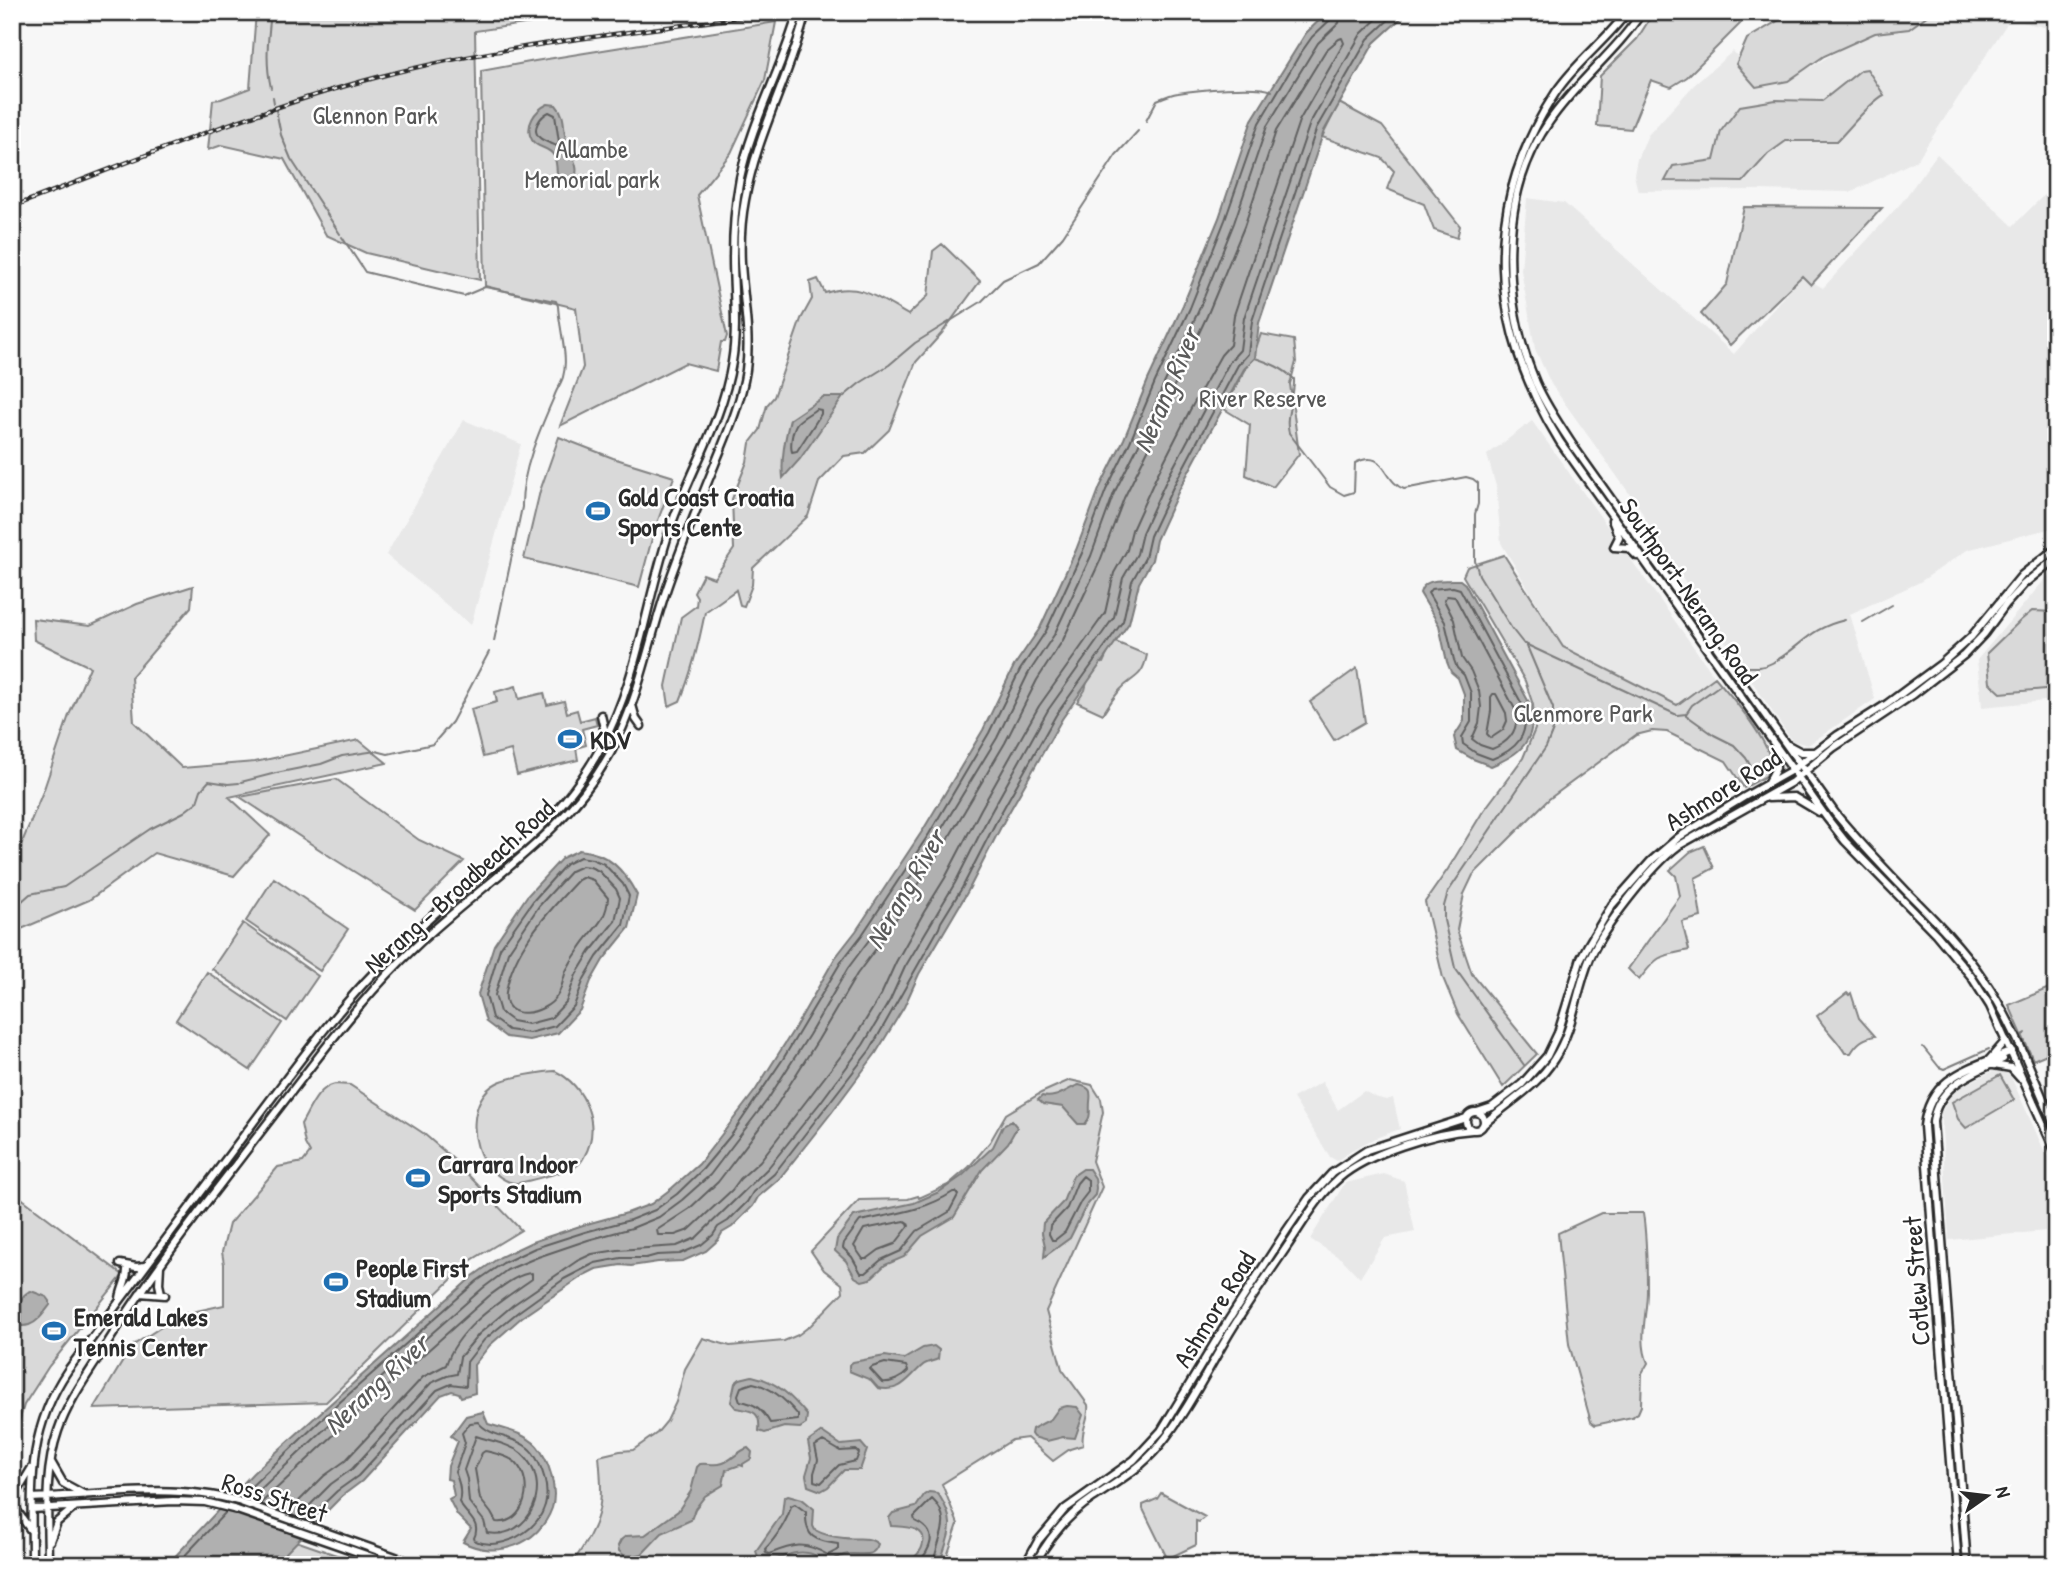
<svg xmlns="http://www.w3.org/2000/svg" width="2068" height="1577" viewBox="0 0 2068 1577" font-family="'Patrick Hand',sans-serif">
<rect width="100%" height="100%" fill="#f7f7f7"/>
<filter id="ink" filterUnits="userSpaceOnUse"><feTurbulence type="fractalNoise" baseFrequency=".0143" numOctaves="2"/><feDisplacementMap in="SourceGraphic" scale="14" xChannelSelector="R" yChannelSelector="G"/><feConvolveMatrix kernelMatrix="1 2 1 2 8 2 1 2 1" color-interpolation-filters="sRGB"/></filter>
<g filter="url(#ink)">
<path fill="#e8e8e8" d="M1932,12h124v18l-46,-11 -93,141 -66,32 -93,-2 -120,1 -4,-16 3,-16 11,-24 46,-50 39,-34 26,33 25,-5 29,-13 55,-34 37,-8z
M1937,154l76,72 43,-43v344l-89,23 -47,32 -70,32 25,85 -67,46 -16,-4 -139,-207 -14,-27 -88,-123 -16,-35 -14,-79 6,-72 37,5 170,151 68,-78 21,12 79,-86z
M464,420l57,24 -50,181 -85,-70z
M1532,421l183,256 -38,28 -114,-58 -62,-104 -5,-57 -9,-31z
M2056,571v129l-74,7 -5,-47 69,-82z
M1997,1069l11,4 3,4 32,71 6,8 7,15v59l-107,10 -8,-127 10,-18 9,-8z
M1322,1082l16,28 26,-19 11,6 11,3 7,-2 7,31 -27,10 -23,12 -13,10 -7,-4 -37,-59z
M1384,1174l20,7 11,51 -30,6 -25,40 -17,-18 -33,-21 35,-56z"/>
<path fill="#d9d9d9" stroke="#828282" stroke-width="2" d="M256,12h352l-133,19 5,249 -114,-27 -40,-18 -42,-76 -62,-14 -14,5 5,-50 8,-1 29,-11z
M1654,12h98l-65,65 -16,10 -20,-7 -20,49 -34,-3 3,-50 37,-37z
M1793,12h139l-23,17 -34,4 -51,23 -36,25 -32,6 -20,-23 11,-25z
M776,22l-11,58 -34,73 -34,42 30,141 -2,6h-4l-5,29 -31,-8 -125,63 23,-59 -7,-59 -91,-22 -4,-215 54,-10z
M1867,69l17,26c-14,7 -35,34 -47,46h-51l-18,13 -25,28 -78,-1 8,-15 41,-6 7,-29 19,-25 36,-6 46,1 39,-31z
M1339,103l43,23 78,100 -3,12 -23,-8 -10,-26 -37,-15 7,-18 -12,-13 -60,-21z
M1744,207l138,1 -71,77 -9,-9 -72,69 -29,-31 26,-30z
M942,244l38,37 -38,52 -26,29 -27,68 -24,23 -21,3 -25,26 -11,34 -55,52 -1,17 -8,21 -4,-1 -4,-15 -31,22c-6,31 -13,60 -25,89l-11,5 -3,-20 15,-69 15,-11 1,-9 -3,-5 9,-18 11,4 20,-29 -2,-50 15,-37 3,-19 10,-13 7,-25 7,-8 27,-78 11,-20 -2,-17 8,-3 7,14c34,-12 55,6 83,22l20,-19 5,-45z
M1261,334l33,6 2,22 -6,22 9,70 -26,33 -27,-12 4,-50 -26,-16 30,-55z
M559,437l54,21 61,19 -20,54 -15,56 -115,-28 16,-68z
M1504,555l59,92 114,58 38,-28c14,16 48,57 54,78 2,7 0,14 -3,21l-22,12 -18,-27 -59,-29 -15,-1 -16,4 -87,64 -76,76 -9,19 -7,36 15,44 65,80 -34,33 -45,-73 -15,-36 -18,-76 23,-33 34,-56 41,-55 12,-29 -2,-24 -8,-24 -62,-105 4,-9z
M193,586l-2,21 -60,70 3,45 48,46 73,-6 104,-22 28,23 -158,34 41,38 -36,41 -80,-23 -65,47 -77,33v-66l32,-78 25,-74 21,-48 -56,-27 -1,-21 57,7 47,-22z
M2032,611l24,1v76l-55,5 -11,-10 -3,-30 34,-33z
M1113,641l34,14c-5,24 -13,20 -27,35 -6,7 -12,16 -17,24l-26,-12 8,-12 7,-27h11z
M1357,668l8,54 -31,18 -24,-38z
M516,686l3,13 25,-6 3,12 17,-4 3,12 10,-3 3,11 15,-4 2,8 -15,4 4,16 -10,3 2,12 -61,15 -6,-25 -28,7 -12,-48 26,-7 -2,-10z
M336,779l83,61 45,21 -49,49 -81,-51 -94,-62z
M1704,846l10,22 -19,10 6,39 -19,5 7,28c-30,6 -31,5 -50,30l-11,-11 52,-73 -4,-20 -6,-6 20,-18z
M274,878l74,51 -28,42 -74,-50z
M243,923l75,53 -31,45 -75,-52z
M207,972l75,51 -32,47 -74,-50z
M2056,985v65l-23,10 -24,-55z
M1847,993l2,2 2,-2 8,25 16,18c-12,2 -18,7 -24,17h-6c-8,-14 -20,-23 -28,-37z
M555,1071c30,14 47,55 29,86 -2,4 -7,9 -11,11 -7,3 -50,15 -57,15 -10,0 -21,-9 -27,-16 -20,-20 -21,-70 8,-84 12,-6 44,-11 58,-12z
M2000,1075l14,25 -48,28 -8,-9 -6,-17z
M1070,1080l22,5 9,14 2,13 -11,49 10,26 -56,124 16,58 26,36c2,14 -8,25 -5,40l-13,4 -17,12 -26,-23 -15,2 -70,44 16,40 -14,41h-373c30,-43 33,-57 28,-109l21,-5 13,-1 24,-17 10,-12 9,-19 9,-33 18,-31 27,8 54,-5 14,-6 13,-10 32,-33 -1,-8 -18,-14 -13,-19 48,-51 49,-1 10,-3 1,2 29,-13 21,-18 21,-25 16,-28 35,-21z
M335,1084l15,1 73,48 29,25 69,72 -64,39 -5,10 -126,123 -232,7 38,-63 37,-24 7,-1 7,-7 41,-9v-41l-2,-12 7,-28 49,-57 25,-5 7,-9 -5,-9 -4,-20c9,-15 16,-36 34,-40z
M12,1191l111,84 -74,91 -25,39 -12,40z
M1601,1213h42c4,27 4,52 4,78 0,24 -9,49 1,72l-6,10 -1,33 -3,7 -6,4 -37,8 -4,-3 -22,-78 -11,-111z
M1161,1493l44,24 -6,5 -3,-1v24l-27,13 -3,-2 -23,-47v-4l14,-6z
M296,1541l69,24h-91z"/>
<path fill="#b0b0b0" stroke="#7b7b7b" stroke-width="2" d="M1328,12h80l-34,31 -50,88 -65,192 -4,35 -11,11 -64,119 -24,52 -4,20 -13,23 -10,40 -67,96 -58,102 -36,70 -49,83 -15,33 -28,46 -44,59 -53,67 -21,18 -5,9 -21,21 -10,6 -4,7 -12,11 -23,10 -25,1 -27,4 -10,-1 -25,4 -12,6 -62,42 -32,28 -16,20 1,28 -14,4 -2,-4 -7,-2 -11,4 -79,86 -20,15 -68,69h-107l86,-92 220,-197 27,-19 32,-15 51,-17 44,-12 24,-9 21,-16 27,-24 56,-73 41,-65 39,-68 21,-27 67,-101 60,-100 31,-64 26,-38 36,-78 24,-63 24,-48 24,-59 35,-75 36,-87 33,-98 54,-87z
M548,104l8,1c11,12 6,24 11,38 6,19 15,22 5,44l-4,1 -10,-5c-2,-8 0,-19 -4,-27 -5,-10 -17,-7 -22,-16 -8,-14 3,-30 16,-36z
M823,397h20l-43,62 -17,19c-2,-20 2,-39 7,-59z
M1452,580h8l5,4 66,122c6,34 -10,48 -40,60l-18,-7 -16,-9 -3,-13 10,-16v-27l-6,-16 -7,-6 -4,-10 -8,-37 -19,-32c4,-15 20,-12 32,-13z
M579,850c30,3 44,19 58,45l-8,33 -26,32 -12,21 -11,29 -22,23 -29,7 -23,-3 -20,-15 -8,-28 16,-49 33,-49 35,-38z
M1079,1085c13,3 12,7 11,17 -1,9 2,15 -5,22h-7l-15,-17 -20,-3 -5,-4 4,-4c14,4 24,-7 37,-11z
M1012,1121l5,6 -9,16 -26,27 -28,47 -32,19 -18,21 -19,8 -15,14 -8,2 -7,-4 -9,-16 -11,-10 2,-12 17,-23 60,-13 25,-11 23,-16 31,-29 10,-21z
M1083,1169h6l6,9 1,10 -1,7 -8,9 -17,34 -26,19 1,-11 -3,-13 1,-10 20,-21 10,-26z
M31,1291l16,6 3,4v4c-6,8 -12,17 -21,20 -7,2 -11,0 -17,5v-13h6c1,-10 1,-22 13,-26z
M934,1346l5,4 -1,9c-6,3 -12,3 -16,7 -15,13 -21,27 -44,22l-7,-8 -22,-9v-6l4,-3 32,-6 19,3 19,-11z
M752,1376c25,5 39,20 55,39l-1,9 -6,4 -16,-1 -19,6 -6,-2c2,-20 -6,-20 -23,-23l-5,-6 4,-19 5,-4z
M1067,1406l10,1 6,8 -8,23 -12,-1 -16,4 -14,-4 -2,-3 1,-5 19,-10 8,-11z
M483,1412l5,12c16,5 37,9 49,22 12,14 21,43 15,62 -13,37 -56,52 -89,34l8,-13 -14,-14 -8,-16 5,-3 -3,-16 -4,-1 1,-13 10,-25 -7,-5 15,-20z
M822,1432l19,13 20,-2 6,7 -7,20h-16l-16,17 -7,4 -13,-5 -2,-11 5,-17 -3,-16z
M748,1448l4,4 -1,7 -8,5v2l-3,-1 -14,5 -3,15 -18,11 -10,13 -4,11 -29,13 -20,21 -15,4 -8,-7 -1,-5 3,-6 5,-4 19,-1 33,-24 13,-20 6,-24 3,-3c8,-1 15,2 23,-1 9,-3 15,-12 25,-15z
M929,1492l8,1 2,2c19,30 10,39 0,70h-31c4,-7 12,-11 14,-18 8,-21 -18,-20 -31,-21l-2,-8 4,-5 23,-6 8,-12z
M788,1495l14,4 12,10 -1,17 2,4c9,5 19,7 29,8 13,2 24,-3 34,6 -5,17 -21,7 -34,11 -6,2 -10,5 -16,7 -7,-3 -13,-8 -20,-9 -20,-4 -33,13 -49,7l-3,-9 26,-37 2,-17z"/>
<g fill="none" stroke-linecap="round" stroke-linejoin="round">
<path stroke="#606060" stroke-width="2" d="M1342,38l2,5 -45,78 -65,194 -4,30 -9,10 -31,55 -34,67 -24,53 -5,20 -13,23 -9,40 -66,93 -58,103 -36,69 -21,34 -28,50 -15,33 -27,44 -94,122 -20,18 -8,11 -43,40 -14,5h-17l-1,-5 32,-21 29,-27 58,-76 42,-66 39,-66 21,-28 67,-102 60,-101 32,-63 26,-40 37,-79 24,-63 24,-48 24,-60 35,-74 37,-89 32,-96 50,-81 13,-11z
M549,112l6,3 4,27 -2,4c-4,-2 -14,-5 -17,-8 -10,-9 1,-22 9,-26z
M816,409l5,1v4l-24,37 -5,1c-2,-7 0,-22 5,-29 4,-5 14,-10 19,-14z
M1453,587l7,2 64,119c5,28 -7,41 -32,51l-16,-6 -13,-9 -1,-7 9,-15v-29l-7,-18 -7,-7 -3,-8 -9,-38 -17,-29 3,-4z
M1447,596l8,1 61,114c3,19 -6,31 -24,38l-12,-4 -8,-6 7,-16 2,-16 -2,-16 -8,-20 -9,-13 -8,-38 -10,-20z
M1493,694h3l10,19 1,8 -4,9 -12,8 -4,-4 4,-23v-14z
M580,857l12,2 12,5 19,20 6,12 -6,29 -26,32 -13,22 -10,27 -19,20 -26,7 -21,-3 -16,-12 -6,-23 14,-47 33,-47 33,-37z
M582,866l8,1 9,4 17,18 4,9 -5,23 -25,31 -14,23 -10,27 -15,16 -23,6 -16,-3 -12,-9 -5,-17 13,-43 31,-46 32,-35z
M584,877l9,3 15,18c-1,23 -16,31 -28,50 -5,7 -10,15 -14,23 -3,8 -4,18 -9,25 -12,19 -55,27 -51,-4 7,-44 43,-81 72,-112z
M1083,1176l5,4v12l-7,9 -16,31 -10,8h-3l-3,-6 1,-8 17,-18 10,-25z
M953,1192h3l2,3 -9,17 -32,19 -16,20 -20,9 -15,13h-5l-9,-16 -9,-9 1,-5 16,-22c32,-7 64,-10 93,-29z
M905,1221l3,2 1,3 -14,18 -16,6 -12,9h-4l-9,-13 10,-17z
M885,1363l21,3 2,5c-6,7 -16,12 -26,11l-12,-13 2,-2z
M753,1383c19,4 33,17 45,32v5l-28,3c-7,-13 -15,-20 -30,-22l-2,-6 3,-8z
M478,1422c13,17 41,13 55,31 9,13 17,35 12,52 -8,27 -43,46 -70,36l-1,-3c8,-16 -8,-22 -15,-36 3,-10 0,-21 -4,-30l10,-29 -3,-10 8,-10z
M476,1436c14,5 35,8 46,18 32,29 9,87 -35,79l-3,-12 -15,-19 -2,-23 -3,-9z
M823,1441l17,10 16,-1 3,3 -3,8 -17,4 -18,18 -7,-2v-8l4,-13 -3,-14z
M485,1451c9,2 24,5 31,12 19,20 9,62 -20,59l-5,-9 -11,-14 -5,-30 7,-16z
M240,1497l100,-95 137,-121 26,-18 32,-15 50,-16 45,-12 25,-10 22,-16 26,-25 29,-35 51,-75 58,-97 21,-27 67,-101 60,-101 31,-63 26,-39 36,-78 24,-63 24,-48 25,-60 35,-74 35,-88 34,-97 41,-69 12,-17 19,-18 1,-7
M249,1500l97,-91 137,-121 24,-18 31,-13 50,-17 44,-12 27,-11 23,-17 28,-25 58,-76 41,-64 39,-67 21,-28 67,-102 61,-100 31,-64 26,-39 37,-79 23,-63 24,-47 25,-60 35,-74 36,-89 33,-97 51,-83 21,-20 2,-11
M260,1504l93,-87 136,-121c13,-9 27,-22 43,-23v6c-31,22 -74,48 -86,86l-23,12 -78,84 -21,15 -37,37
M795,1504l11,8c-1,26 8,28 32,32v6l-10,5c-24,-14 -34,-11 -59,-1l-3,-1 -1,-4c10,-10 23,-29 26,-43z
M298,1517l33,-33 21,-15 79,-86 16,-7 10,-2 3,-17 19,-23 34,-29 64,-44 15,-7 26,-4 59,-4 19,-8 72,-70 52,-65 43,-58 27,-45 15,-33 50,-84 35,-69 58,-104 66,-93 9,-39 14,-24 5,-21 24,-52 64,-120 10,-11 4,-32 66,-195 51,-89 23,-22
M307,1520l30,-29 21,-15 79,-86 14,-6 15,2 1,-24 17,-22 34,-28 46,-33 31,-16 26,-5h25l11,-3 23,-1 21,-9 12,-10 5,-8 10,-6 19,-19 6,-10 21,-18 96,-124 69,-122 2,-6 21,-34 36,-70 58,-103 67,-94 9,-40 13,-23 5,-22 24,-51 64,-120 10,-11 4,-33 65,-194 51,-88 29,-27
M176,1565l50,-53
M916,1565c15,-15 24,-33 -1,-44l-1,-4 18,-18c23,21 4,42 1,66"/>
<path stroke="#7b7b7b" stroke-width="2" d="M271,88c-6,-26 -3,-49 0,-76
M273,97l1,6
M276,110l5,25 10,24 49,75
M1146,121l11,-21c7,-3 14,-6 21,-7 18,-3 80,-9 94,-2
M342,237l23,35 99,24 21,-9 65,13 6,1 2,5c1,21 11,52 5,71 -2,7 -7,13 -9,20 -14,32 -33,75 -32,110l-28,134
M1255,358c15,5 28,10 39,21 1,19 -10,37 -5,54l41,54 14,8 10,-3 1,-29c31,-16 28,19 49,26l62,-12 7,2 5,4v21l-3,10v47l4,14 33,54 11,14 154,72 9,-1 6,-9 28,-20
M843,397l17,-14 29,-18 26,-22 66,-41 22,-22 36,-17 24,-27 53,-81 22,-24
M1863,622l29,-17
M1744,667c10,0 19,1 28,-4 28,-15 37,-35 73,-43
M1686,715l28,20 20,10 12,13 9,16
M241,782l35,-9 45,-9 21,-8 34,-5 12,3 45,-10 19,-22 37,-70
M12,910l18,-16 34,-7 86,-58 34,-17 13,-10 4,-12 8,-9 19,3 11,-1
M2021,1036l5,-3
M1923,1047l16,20 5,2 45,-20
M1524,1065l-69,-97 -11,-48v-14l4,-14 98,-145 7,-17v-22l-27,-64"/>
<g stroke="#2b2b2b" stroke-width="11">
<path id="major" d="M1627,12c-21,29 -51,50 -71,80 -76,115 -67,235 4,350l267,376 18,23 91,93 35,42 19,30 66,147
M1642,12c-26,40 -66,70 -93,110 -52,74 -47,181 -13,261 10,23 24,43 38,64l261,366c22,27 47,53 72,79 27,27 55,55 77,88 31,45 50,99 72,149
M1612,520l7,17 -5,10 15,1 8,8
M632,705l4,14 5,7
M601,715l5,22
M1788,745l13,7h13
M1768,783l8,-15 -1,-21
M1768,798l26,-1 25,15
M1989,1060l14,-16 2,-5
M1994,1065l17,3 9,10
M1466 1121a9 9 0 1 1 18 0a9 9 0 1 1-18 0Z
M1477,1112l15,-5 30,-23 25,-28 11,-23 23,-75 7,-13 24,-40 39,-44 28,-24 65,-40 48,-27 46,-35 49,-31 54,-40 30,-27 51,-62 34,-27
M1484,1124c24,-22 52,-36 70,-65 20,-30 22,-68 36,-101 13,-30 62,-93 88,-112l114,-64 41,-34 81,-54 50,-39 20,-21 22,-30 18,-20 32,-26
M120,1264l16,3 9,-1
M160,1266l-1,18 2,9
M140,1293l25,2
M120,1299c1,-10 7,-18 7,-29
M51,1462l12,21 22,12
M12,1495l7,-6 12,-20
M32,1498c66,-3 142,-15 206,3l180,64
M32,1509l141,-8 32,1 32,8 158,55
M17,1511l15,21
M50,1541l7,-19 17,-14
M32,1565c0,-73 -7,-132 36,-195 58,-77 115,-154 173,-231 40,-53 79,-108 124,-157 32,-35 68,-68 105,-98 18,-15 39,-28 57,-44 30,-27 55,-58 74,-93 38,-69 45,-148 70,-221 19,-55 52,-106 61,-164 6,-35 1,-70 1,-104 0,-27 2,-54 7,-80 12,-57 42,-109 58,-166
M48,1565c0,-45 -5,-91 10,-134 9,-26 24,-48 39,-71 31,-51 66,-100 102,-148 37,-48 73,-95 110,-143 33,-43 66,-84 106,-122 70,-67 147,-108 196,-195 29,-54 38,-114 58,-170 14,-40 30,-79 46,-118 12,-30 26,-61 31,-94 5,-36 -3,-71 -5,-107 -1,-21 0,-42 4,-63 12,-67 45,-123 61,-188
M1025,1565l13,-24 27,-32 69,-49 27,-29 67,-110 59,-91 22,-32 23,-25 35,-23 99,-32
M1034,1565c15,-27 33,-50 59,-67 24,-16 47,-29 66,-52 28,-34 48,-75 70,-112 18,-30 39,-59 59,-89 15,-22 30,-49 51,-67 29,-25 94,-45 133,-48
M1958,1565l-34,-439c6,-51 48,-58 88,-75
M1967,1565l-34,-443c4,-37 40,-49 70,-63"/>
</g>
<use href="#major" stroke="#fff" stroke-width="6"/>
<g stroke="#2b2b2b" stroke-width="4.5">
<path id="rail" d="M12,207c121,-46 241,-97 366,-130 128,-34 268,-45 399,-65"/>
</g>
<use href="#rail" stroke="#fff" stroke-width="2" stroke-dasharray="5" stroke-linecap="butt"/>
</g>
</g>
<defs>
<g id="stadium-bare" transform="scale(1.89)"><path d="M0-5a6.5 5 0 1 0 0 10a6.5 5 0 1 0 0-10ZM-3.5-1.8h7v3.6h-7Z" fill="#1f6fb2" stroke="#fff" stroke-width="2.5" paint-order="stroke"/></g>
</defs>
<g fill-rule="evenodd">
<use href="#stadium-bare" x="598" y="511"/>
<use href="#stadium-bare" x="570" y="739"/>
<use href="#stadium-bare" x="418" y="1178"/>
<use href="#stadium-bare" x="336" y="1282"/>
<use href="#stadium-bare" x="54" y="1331"/>
</g>
<g text-anchor="middle" dominant-baseline="central" stroke-width="5" stroke-linejoin="round" paint-order="stroke">
<g font-size="26" fill="#565656" stroke="#fff">
<text x="375" y="114">Glennon Park</text>
<text x="592" y="148">Allambe<tspan x="592" dy="30">Memorial park</tspan></text>
<text x="1263" y="397">River Reserve</text>
<text x="1583" y="712">Glenmore Park</text>
</g>
<g font-size="26" font-weight="bold" fill="#2b2b2b" stroke="#fff" text-anchor="start">
<text x="618" y="496">Gold Coast Croatia<tspan x="618" dy="30">Sports Cente</tspan></text>
<text x="590" y="739">KDV</text>
<text x="438" y="1163">Carrara Indoor<tspan x="438" dy="30">Sports Stadium</tspan></text>
<text x="356" y="1267">People First<tspan x="356" dy="30">Stadium</tspan></text>
<text x="74" y="1316">Emerald Lakes<tspan x="74" dy="30">Tennis Center</tspan></text>
</g>
<g font-size="26" fill="#2b2b2b" stroke="#fff">
<text transform="translate(1689 591) rotate(55)">Southport-Nerang Road</text>
<text transform="translate(1723 789) rotate(-32)">Ashmore Road</text>
<text transform="translate(459 886) rotate(-42)">Nerang - Broadbeach Road</text>
<text transform="translate(1916 1281) rotate(-94)">Cotlew Street</text>
<text transform="translate(1214 1309) rotate(-58)">Ashmore Road</text>
<text transform="translate(275 1497) rotate(18)">Ross Street</text>
</g>
<g font-size="28" font-style="italic" fill="#5a5a5a" stroke="#fff">
<text transform="translate(1166 390) rotate(-67)">Nerang River</text>
<text transform="translate(905 889) rotate(-60)">Nerang River</text>
<text transform="translate(376 1384) rotate(-43)">Nerang River</text>
</g>
</g>
<rect width="2068" height="1577" fill="none" stroke="#fff" stroke-width="42"/>
<rect x="21" y="21" width="2026" height="1535" fill="none" stroke="#2b2b2b" stroke-width="2.5" filter="url(#ink)"/>
<g transform="translate(1987 1496) rotate(76)" stroke="#ffffff" stroke-width="5" paint-order="stroke">
<path d="M0-5L12 26L0 18L-12 26Z" fill="#2b2b2b"/>
<text y="-10" font-size="19" font-weight="bold" text-anchor="middle" fill="#2b2b2b">N</text>
</g>
</svg>
